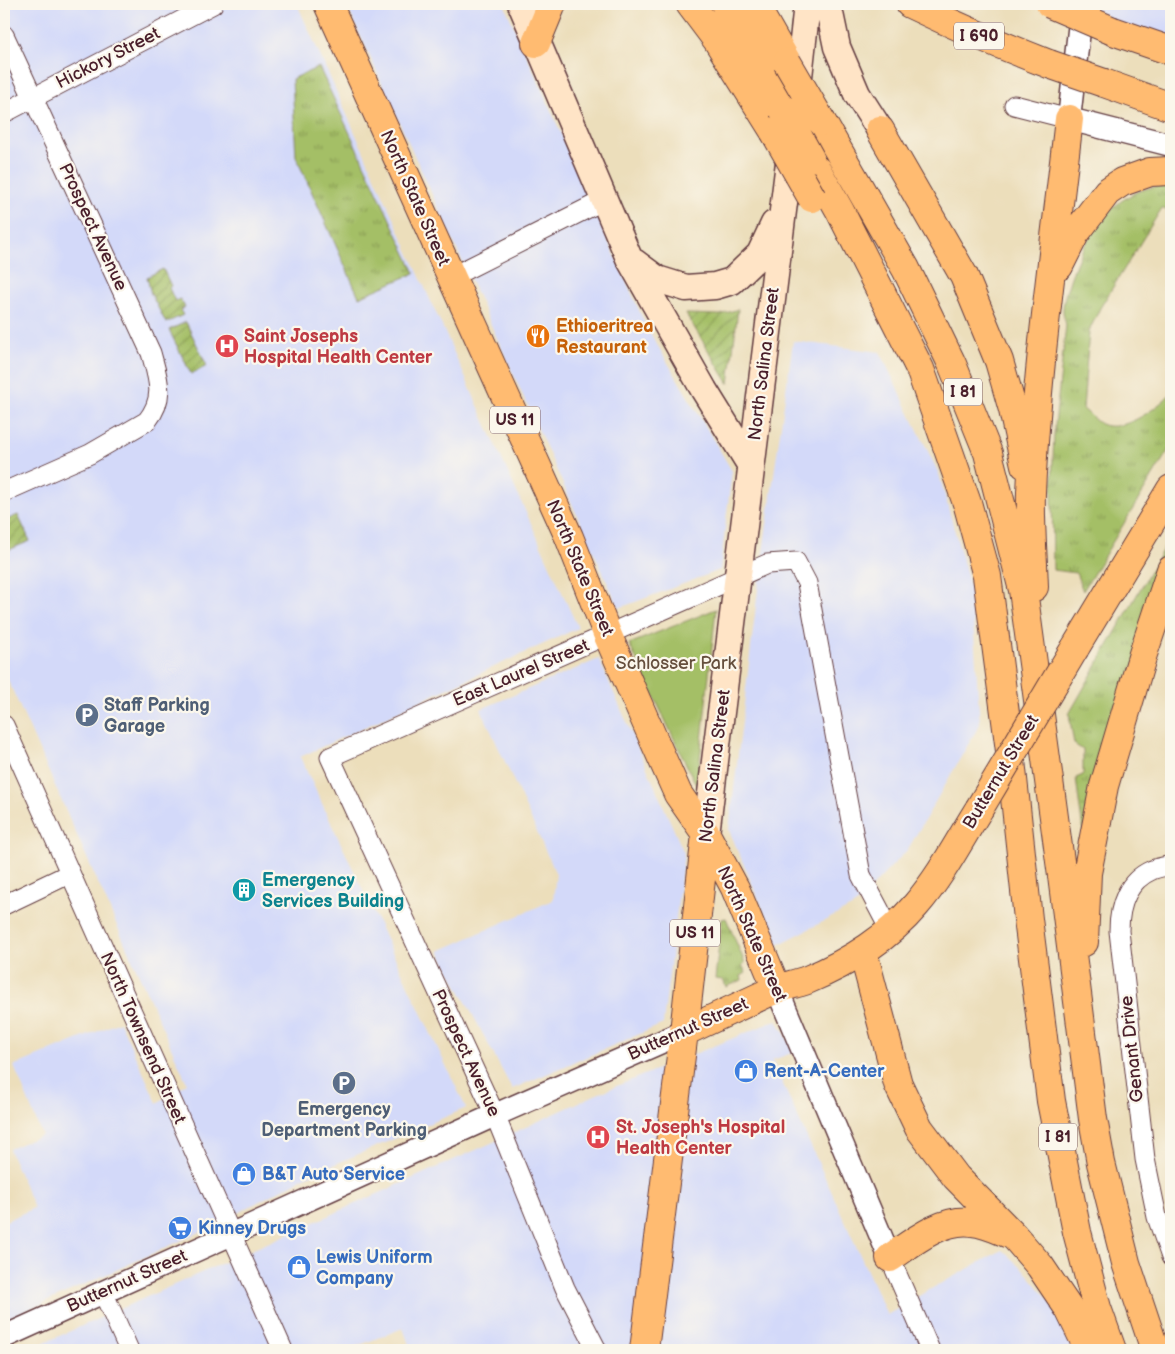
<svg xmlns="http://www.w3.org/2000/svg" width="1175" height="1354" viewBox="0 0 1175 1354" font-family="'Balsamiq Sans',sans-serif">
<defs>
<pattern id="grass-tufts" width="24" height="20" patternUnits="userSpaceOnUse" patternTransform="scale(1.25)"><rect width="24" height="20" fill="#a4bf66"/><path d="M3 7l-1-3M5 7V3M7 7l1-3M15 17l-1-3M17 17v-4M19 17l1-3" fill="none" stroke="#889b54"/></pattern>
<pattern id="garden-furrows" width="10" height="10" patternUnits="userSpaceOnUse" patternTransform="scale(1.25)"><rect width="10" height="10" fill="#a4bf66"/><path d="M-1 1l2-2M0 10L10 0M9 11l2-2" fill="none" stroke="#889b54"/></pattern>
</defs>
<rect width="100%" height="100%" fill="#fbf7ec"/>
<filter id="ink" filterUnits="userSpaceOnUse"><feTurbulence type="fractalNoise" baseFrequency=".02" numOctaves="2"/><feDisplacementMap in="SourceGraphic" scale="10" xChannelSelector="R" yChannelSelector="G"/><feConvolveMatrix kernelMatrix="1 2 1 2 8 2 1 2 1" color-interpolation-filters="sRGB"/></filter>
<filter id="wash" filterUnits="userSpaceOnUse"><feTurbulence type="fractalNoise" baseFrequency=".0096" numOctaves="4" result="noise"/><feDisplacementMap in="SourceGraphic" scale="20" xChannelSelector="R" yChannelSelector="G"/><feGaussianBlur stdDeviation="1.12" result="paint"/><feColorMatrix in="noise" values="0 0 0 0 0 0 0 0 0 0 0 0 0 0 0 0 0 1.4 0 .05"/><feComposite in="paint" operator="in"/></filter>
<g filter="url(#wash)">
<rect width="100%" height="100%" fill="#ecdebb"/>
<path fill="#d3d9f9" d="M4,4h293l281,624 -278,129 166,351 -161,69 -92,49 -209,95v-99l30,-14 -25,-59 33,-14 -28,-69 106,-44 37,81 30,-20 -183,-412z
M346,4h158l142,322 86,145 -12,99 -101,38z
M1082,4h89v47z
M793,341l87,11 59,122 32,116 9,134 -72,125 -53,56 -77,40 -49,-115 30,-249z
M599,659l85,194 -21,171 -151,65 -73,-138 114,-51 3,-26 -75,-165z
M777,1020l18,32 -23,8 115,255 44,-26 71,-39 23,21 50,60 8,19h-672l-8,-22 -56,22h-319l457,-204 110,-51z"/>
<path fill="url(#grass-tufts)" stroke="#776f48" d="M319,67l96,206 -56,24 -63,-140 -4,-78z
M1171,185v28l-9,-5 -62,100 -11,23 -6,78c6,4 12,12 18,15 21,10 57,-16 70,-31v53l-88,145 -7,-18 -23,-3 -1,-84 2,-52 12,-109c-1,-5 -3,-10 -3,-15 0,-10 4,-20 7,-30 11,-32 29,-68 61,-85 12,-7 27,-9 40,-10z
M1171,535v17l-15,42 -73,238 -7,-54 7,-3v-25l-9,-6 -5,-30z
M726,918l19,45 -3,2 4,8 -5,3 1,4 -16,7 -3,-7 -8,-1 7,-60z"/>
<path fill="#a4bf66" stroke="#776f48" d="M716,609l-19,178 -68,-143z"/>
<path fill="url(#garden-furrows)" stroke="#776f48" d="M163,269l8,17 -2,2 6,13 5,-2 5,8 -5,3 3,5 -17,8 -15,-29 -4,-17z
M738,309l-9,75 -43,-70 34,1z
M186,322l21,44 -16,8 -22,-44z
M18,515l12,26 -26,11v-31z"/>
</g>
<g filter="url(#ink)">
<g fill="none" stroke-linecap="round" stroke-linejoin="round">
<g stroke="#623c41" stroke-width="21">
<path id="minor" d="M4,35l147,318c7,26 15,44 -4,68l-57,33 -86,38
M1014,105l55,14
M4,113l209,-109
M451,277l153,-77
M4,725l279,625
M1171,865c-6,2 -13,2 -19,5 -25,11 -33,36 -33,61l26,228 12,58 14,40
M4,905l65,-31
M890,1258l40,92
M103,1292l26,58
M597,1350l-32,-62 -70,-173 -165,-358 437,-193 29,-2 11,21 54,292 29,55"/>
</g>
<g stroke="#623c41" stroke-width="25">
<path id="tertiary" d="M1082,4l-13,115 102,26
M777,989l113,269
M4,1337l491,-222 189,-83"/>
</g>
<g stroke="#623c41" stroke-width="29">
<path id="secondary" d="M521,4l108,254 75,132 47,76
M828,4l9,43 20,47 23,36
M797,95l10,-91
M634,262l23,17 29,9 29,-2 17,-5 28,-27 14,-30
M706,834l85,-688"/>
</g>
<g stroke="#623c41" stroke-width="30">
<path id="primary" d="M328,4l241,533 39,99 45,102 25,56 28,40 29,54 42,101
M1075,648l96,-159
M684,1032c30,-14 60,-28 90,-42 11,-4 22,-6 33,-10 41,-17 80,-41 109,-75 25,-29 43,-64 63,-96
M644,1350l40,-318 22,-198"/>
</g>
<g stroke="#623c41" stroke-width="30">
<path id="motorway" d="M690,4l27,36 57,91
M725,4l58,105
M754,4l33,58
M910,4c46,22 92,42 139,60
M1113,31l58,20
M536,43l16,-39
M1104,83l67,24
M822,122l84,147 46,95 36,89 35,137 39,286 31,243 8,44 25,100 29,87
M880,130l84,146 35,85 14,49 12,55
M817,170l23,41 80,158 48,137 19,70 23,175 18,168 23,182 26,131 20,76 15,42
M1059,266l16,-32 32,-42 15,-10 28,-10 21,-1
M1034,587c-1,-31 -4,-63 -3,-95 6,-125 24,-249 38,-373
M1084,942l3,-69 17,-87 39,-132 28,-84
M863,952l35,132 21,44 37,49 58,59 26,30 29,43 20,41
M890,1258c23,-16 52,-40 82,-36 13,1 25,7 37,12"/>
</g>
<use href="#minor" stroke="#fff" stroke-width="19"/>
<use href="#tertiary" stroke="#fff" stroke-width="22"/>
<use href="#secondary" stroke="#ffe4c6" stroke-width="26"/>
<use href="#primary" stroke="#ffbb71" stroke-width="28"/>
<use href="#motorway" stroke="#ffbb71" stroke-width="28"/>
<g stroke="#623c41" stroke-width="30" stroke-linecap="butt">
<path id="primary-bridge" d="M979,809l96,-161"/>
</g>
<g stroke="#623c41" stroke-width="30" stroke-linecap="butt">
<path id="motorway-bridge" d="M1050,4l63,27
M787,62l35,60
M1049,64l55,19
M783,109l27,49
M774,131l38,67"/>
</g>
<use href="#primary-bridge" stroke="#ffbb71" stroke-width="28"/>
<use href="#motorway-bridge" stroke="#ffbb71" stroke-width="28"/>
</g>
</g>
<defs>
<g id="restaurant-disc" transform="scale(1.25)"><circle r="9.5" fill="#e8710a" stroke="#fbf7ec"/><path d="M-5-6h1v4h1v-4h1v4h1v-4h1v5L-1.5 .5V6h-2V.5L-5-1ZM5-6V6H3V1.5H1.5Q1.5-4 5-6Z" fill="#fff"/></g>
<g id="hospital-disc" transform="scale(1.25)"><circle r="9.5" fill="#e0444e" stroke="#fbf7ec"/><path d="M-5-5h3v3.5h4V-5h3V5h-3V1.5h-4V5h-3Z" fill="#fff"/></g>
<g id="parking-disc" transform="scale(1.25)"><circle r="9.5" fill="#5c6f8a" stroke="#fbf7ec"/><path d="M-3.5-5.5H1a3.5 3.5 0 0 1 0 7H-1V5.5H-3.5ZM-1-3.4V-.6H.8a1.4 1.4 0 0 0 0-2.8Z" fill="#fff"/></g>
<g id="building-disc" transform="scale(1.25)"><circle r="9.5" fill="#0f9aa8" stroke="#fbf7ec"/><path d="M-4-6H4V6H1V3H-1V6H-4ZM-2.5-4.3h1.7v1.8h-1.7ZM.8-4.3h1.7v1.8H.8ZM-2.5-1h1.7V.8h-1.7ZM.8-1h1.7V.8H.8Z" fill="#fff"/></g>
<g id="shop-disc" transform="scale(1.25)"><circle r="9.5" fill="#3f7fe0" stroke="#fbf7ec"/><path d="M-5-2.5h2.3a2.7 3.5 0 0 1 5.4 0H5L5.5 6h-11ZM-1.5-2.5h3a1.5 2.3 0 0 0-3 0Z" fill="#fff"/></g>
<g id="supermarket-disc" transform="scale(1.25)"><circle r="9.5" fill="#3f7fe0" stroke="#fbf7ec"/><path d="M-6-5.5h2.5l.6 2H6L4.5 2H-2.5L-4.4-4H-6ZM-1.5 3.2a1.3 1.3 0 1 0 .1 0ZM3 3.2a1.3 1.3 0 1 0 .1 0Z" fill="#fff"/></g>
</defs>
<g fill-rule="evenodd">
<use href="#restaurant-disc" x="538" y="336"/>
<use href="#hospital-disc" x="227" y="346"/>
<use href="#parking-disc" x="87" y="715"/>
<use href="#building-disc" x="244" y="890"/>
<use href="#shop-disc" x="746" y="1071"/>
<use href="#parking-disc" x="344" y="1083"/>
<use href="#hospital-disc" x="598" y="1137"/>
<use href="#shop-disc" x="244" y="1174"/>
<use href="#supermarket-disc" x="180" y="1228"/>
<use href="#shop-disc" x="299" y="1267"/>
</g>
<g text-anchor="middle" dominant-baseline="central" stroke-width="4.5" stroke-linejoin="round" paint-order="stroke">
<g fill="#fbf7ec" stroke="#7f6065" stroke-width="1">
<rect x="954" y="22.5" width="50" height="27" rx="4"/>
<rect x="944" y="378.5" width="38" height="27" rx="4"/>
<rect x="490" y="406.5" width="50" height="27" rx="4"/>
<rect x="670" y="919.5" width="50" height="27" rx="4"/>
<rect x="1039" y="1123.5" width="38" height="27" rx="4"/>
</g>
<g font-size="16" font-weight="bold" fill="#4a1f2b">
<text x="979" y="36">I 690</text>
<text x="963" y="392">I 81</text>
<text x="515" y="420">US 11</text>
<text x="695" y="933">US 11</text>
<text x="1058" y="1137">I 81</text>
</g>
<g font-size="18" fill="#4a1f2b" stroke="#fbf7ec">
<text transform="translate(108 58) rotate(-27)">Hickory Street</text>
<text transform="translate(415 198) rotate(66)">North State Street</text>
<text transform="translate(93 227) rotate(65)">Prospect Avenue</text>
<text transform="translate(764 364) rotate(-83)">North Salina Street</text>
<text transform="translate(580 568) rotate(67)">North State Street</text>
<text transform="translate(521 673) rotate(-23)">East Laurel Street</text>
<text transform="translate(715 766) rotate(-83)">North Salina Street</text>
<text transform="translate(1001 772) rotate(-59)">Butternut Street</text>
<text transform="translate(752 934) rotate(66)">North State Street</text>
<text transform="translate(688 1029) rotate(-24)">Butternut Street</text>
<text transform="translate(143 1038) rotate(66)">North Townsend Street</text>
<text transform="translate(1132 1049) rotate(-96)">Genant Drive</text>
<text transform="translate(466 1053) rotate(65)">Prospect Avenue</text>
<text transform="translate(127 1281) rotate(-24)">Butternut Street</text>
</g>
<g font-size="18" font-weight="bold" fill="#c56008" stroke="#fbf7ec" text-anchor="start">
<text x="556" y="326">Ethioeritrea<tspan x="556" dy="21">Restaurant</tspan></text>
</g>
<g font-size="18" font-weight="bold" fill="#be3a42" stroke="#fbf7ec" text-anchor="start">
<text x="244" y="336">Saint Josephs<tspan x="244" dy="21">Hospital Health Center</tspan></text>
<text x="616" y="1127">St. Joseph's Hospital<tspan x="616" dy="21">Health Center</tspan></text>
</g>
<g font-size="18" fill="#654f3d" stroke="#fbf7ec">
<text x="676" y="663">Schlosser Park</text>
</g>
<g font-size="18" font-weight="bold" fill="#4e5e75" stroke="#fbf7ec" text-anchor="start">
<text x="104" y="705">Staff Parking<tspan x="104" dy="21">Garage</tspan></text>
<text x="344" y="1109" text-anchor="middle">Emergency<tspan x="344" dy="21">Department Parking</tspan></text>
</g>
<g font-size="18" font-weight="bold" fill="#0d838f" stroke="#fbf7ec" text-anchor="start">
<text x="262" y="880">Emergency<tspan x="262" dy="21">Services Building</tspan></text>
</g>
<g font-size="18" font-weight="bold" fill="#366cbe" stroke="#fbf7ec" text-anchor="start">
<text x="764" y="1071">Rent-A-Center</text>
<text x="262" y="1174">B&amp;T Auto Service</text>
<text x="198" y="1228">Kinney Drugs</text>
<text x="316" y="1257">Lewis Uniform<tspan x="316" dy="21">Company</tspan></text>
</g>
</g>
<rect width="1175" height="1354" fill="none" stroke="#fbf7ec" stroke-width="20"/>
</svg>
